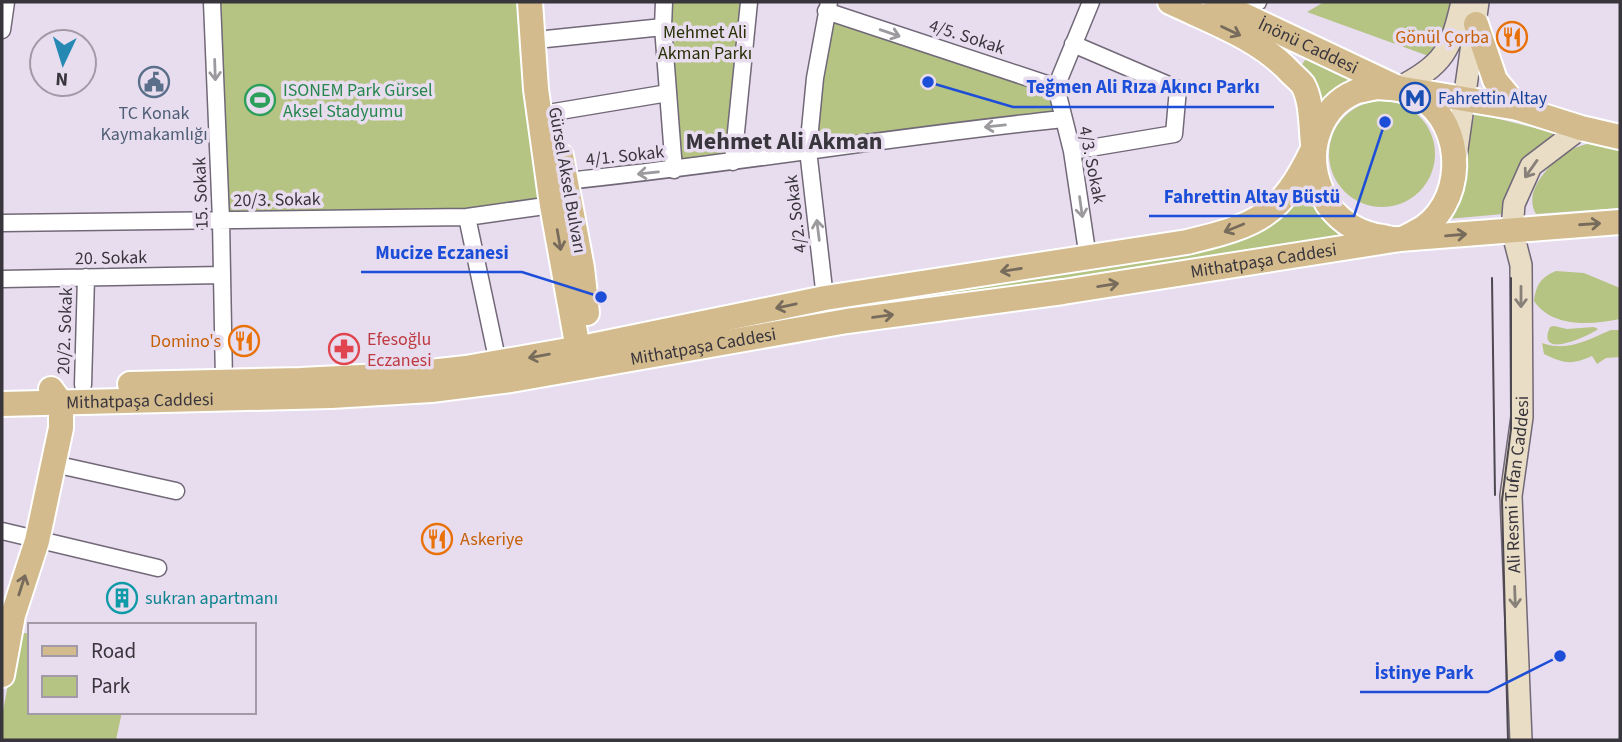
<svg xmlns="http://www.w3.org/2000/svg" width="1622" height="742" viewBox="0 0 1622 742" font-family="'Source Sans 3',sans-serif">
<rect width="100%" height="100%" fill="#e8ddef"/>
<path fill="#b5c383" d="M221,2h306l12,206 -313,3z
M664,2h85l-16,160 -59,8z
M1324,2h135l-25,56 -127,-46z
M826,11l230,76 7,32 -255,31z
M1307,57l46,22 -12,7 -23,22 -19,-39z
M1329 154a53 53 0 1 1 106 0a53 53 0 1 1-106 0Z
M1475,113l80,20c-35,27 -43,38 -52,81l-56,5 10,-30z
M1597,141l23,7v60l-84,6c-15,-25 19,-56 39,-66 7,-3 15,-5 22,-7z
M1311,185l36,52 -746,112 563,-91 73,-16 39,-19z
M1556,271l28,2 36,15v31c-28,6 -68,9 -86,-18 2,-16 7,-24 22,-30z
M1554,326l13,3 27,-2 4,2c-9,7 -63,32 -48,-2z
M1611,330h9v27l-14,1 -9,6 -5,-8c-21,9 -27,8 -48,-2l-2,-11c26,9 45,-3 69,-13z
M18,632l12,2v78h92l-6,28h-113l-1,-24z"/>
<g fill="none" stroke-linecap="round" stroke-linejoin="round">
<g stroke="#716878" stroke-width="19">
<path id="street" d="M212,2l9,218 3,162
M664,2l-1,25 11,143
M826,11l230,76
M1240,13l18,-11
M2,30l4,-28
M546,39l117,-12
M554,112l114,-19
M1072,151l102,-17 4,-45 -105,-45
M733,162l16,-160
M566,181c166,-17 331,-45 497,-62
M467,217l31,146
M2,223l465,-6 85,-12
M1088,258l-16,-107 -16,-64 35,-85
M2,279l220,-4
M825,298l-17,-148 7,-72 14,-76
M83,385l3,-108
M54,464l122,27
M2,531l156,37"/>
</g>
<g stroke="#716878" stroke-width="24">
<g id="secondary">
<path d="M1398,88c46,-23 53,-38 64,-86"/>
<path d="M1456,156l22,-154"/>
<path id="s1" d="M1521,740l-10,-244 11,-79 -1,-152 -9,-35 2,-26 17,-38 50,-38"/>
</g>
</g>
<g stroke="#fff" stroke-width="28">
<g id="primary">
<path d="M530,2l6,87 16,116 26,144 8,13"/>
<path d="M1170,2c42,20 89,36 121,71 4,4 9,8 12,12 9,16 8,41 10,59"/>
<path id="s2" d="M1216,2l182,86 120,20 63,20 39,9"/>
<path d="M1476,24l19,56 23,28"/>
<path d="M1376,87c15,1 28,1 42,9 50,28 48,113 -4,137 -4,2 -10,6 -15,6 -4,1 -11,-1 -16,-2 -22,-3 -40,-13 -54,-31 -5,-6 -8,-16 -11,-24 -11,-34 2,-75 37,-90 6,-2 14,-3 21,-5z"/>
<path d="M561,156l21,112 5,45"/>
<path d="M130,384l170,-4 102,-5 64,-7 125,-22 234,-48 362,-56c71,-17 94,-26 126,-93"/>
<path id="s3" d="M2,404l329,-8 100,-6 80,-10 336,-59 216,-29 337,-53 220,-17"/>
<path d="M2,675l11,-60 24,-74 24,-113v-25l-10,-14"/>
</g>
</g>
<use href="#street" stroke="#fff" stroke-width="16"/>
<use href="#secondary" stroke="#e9ddc6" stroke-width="21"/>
<use href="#primary" stroke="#d3bb8d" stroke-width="24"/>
<path stroke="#4d4850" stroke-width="2" d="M1492,278l3,217
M1508,740l-6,-240 9,-71v-151"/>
</g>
<defs><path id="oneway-shaft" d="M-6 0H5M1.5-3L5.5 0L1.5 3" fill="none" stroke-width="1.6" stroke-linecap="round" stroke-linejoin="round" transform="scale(1.75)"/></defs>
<g stroke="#776b5c">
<use href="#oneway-shaft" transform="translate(1231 31) rotate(26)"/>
<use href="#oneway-shaft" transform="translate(1590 224) rotate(-4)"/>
<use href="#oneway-shaft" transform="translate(1234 228) rotate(158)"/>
<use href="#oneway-shaft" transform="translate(1456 235) rotate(-5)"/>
<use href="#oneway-shaft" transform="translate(559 240) rotate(80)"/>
<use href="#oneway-shaft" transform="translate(1011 270) rotate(171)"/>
<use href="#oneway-shaft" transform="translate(1108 285) rotate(-9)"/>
<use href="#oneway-shaft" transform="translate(786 306) rotate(168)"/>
<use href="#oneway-shaft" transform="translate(883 316) rotate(-8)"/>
<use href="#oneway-shaft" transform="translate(539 356) rotate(170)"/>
<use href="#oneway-shaft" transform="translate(22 585) rotate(-72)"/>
</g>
<g stroke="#9c9a9e">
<use href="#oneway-shaft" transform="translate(890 33) rotate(19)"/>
<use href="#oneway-shaft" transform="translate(215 70) rotate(88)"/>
<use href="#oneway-shaft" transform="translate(995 126) rotate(174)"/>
<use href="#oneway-shaft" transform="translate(648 173) rotate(174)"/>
<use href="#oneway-shaft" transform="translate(1081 207) rotate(82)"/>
<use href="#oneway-shaft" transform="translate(818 230) rotate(-97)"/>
</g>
<g stroke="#88817a">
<use href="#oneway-shaft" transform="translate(1531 169) rotate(125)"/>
<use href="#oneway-shaft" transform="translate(1521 297) rotate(90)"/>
<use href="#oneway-shaft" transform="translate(1515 597) rotate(88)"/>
</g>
<defs>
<g id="restaurant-ring" transform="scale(1.575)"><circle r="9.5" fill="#e8ddef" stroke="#e8710a" stroke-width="1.5"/><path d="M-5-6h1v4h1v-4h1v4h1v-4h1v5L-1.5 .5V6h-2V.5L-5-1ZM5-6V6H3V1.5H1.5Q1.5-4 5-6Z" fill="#e8710a"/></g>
<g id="civic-ring" transform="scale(1.575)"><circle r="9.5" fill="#e8ddef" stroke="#5c6f8a" stroke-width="1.5"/><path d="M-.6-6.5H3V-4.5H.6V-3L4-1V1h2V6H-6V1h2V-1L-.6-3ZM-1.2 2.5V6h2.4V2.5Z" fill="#5c6f8a"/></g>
<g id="metro-ring" transform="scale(1.575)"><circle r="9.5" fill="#e8ddef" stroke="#1a4fb4" stroke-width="1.5"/><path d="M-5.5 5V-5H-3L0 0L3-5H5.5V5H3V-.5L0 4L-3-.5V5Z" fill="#1a4fb4"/></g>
<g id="stadium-ring" transform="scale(1.575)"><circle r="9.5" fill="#e8ddef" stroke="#2e9e5b" stroke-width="1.5"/><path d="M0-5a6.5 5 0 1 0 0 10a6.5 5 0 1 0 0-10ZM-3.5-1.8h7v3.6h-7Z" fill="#2e9e5b"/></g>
<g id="pharmacy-ring" transform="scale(1.575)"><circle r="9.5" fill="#e8ddef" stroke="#e0444e" stroke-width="1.5"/><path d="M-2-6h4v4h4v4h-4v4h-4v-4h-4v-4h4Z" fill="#e0444e"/></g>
<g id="building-ring" transform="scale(1.575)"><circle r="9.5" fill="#e8ddef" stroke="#0f9aa8" stroke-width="1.5"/><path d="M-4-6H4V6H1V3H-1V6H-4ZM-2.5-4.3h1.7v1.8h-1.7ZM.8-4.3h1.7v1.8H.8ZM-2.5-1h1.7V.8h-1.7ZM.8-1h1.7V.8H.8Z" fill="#0f9aa8"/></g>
</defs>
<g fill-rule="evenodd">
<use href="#restaurant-ring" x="1512" y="37"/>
<use href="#civic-ring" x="154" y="82"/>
<use href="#metro-ring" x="1415" y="98"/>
<use href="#stadium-ring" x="260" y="100"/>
<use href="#restaurant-ring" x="244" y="341"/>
<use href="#pharmacy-ring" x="344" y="349"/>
<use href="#restaurant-ring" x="437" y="539"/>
<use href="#building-ring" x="122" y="598"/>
</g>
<g text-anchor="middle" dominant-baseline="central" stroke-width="7" stroke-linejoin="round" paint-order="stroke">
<g font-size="18" fill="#292f04" stroke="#e8ddef">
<text x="705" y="32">Mehmet Ali<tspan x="705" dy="21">Akman Parkı</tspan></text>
</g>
<g font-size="18" fill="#39353c" stroke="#e8ddef">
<text transform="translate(967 37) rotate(18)">4/5. Sokak</text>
<text stroke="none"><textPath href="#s2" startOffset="102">İnönü Caddesi</textPath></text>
<text transform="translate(625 156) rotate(-6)">4/1. Sokak</text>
<text transform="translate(1092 165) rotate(79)">4/3. Sokak</text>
<text transform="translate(567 180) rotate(80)">Gürsel Aksel Bulvarı</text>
<text transform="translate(201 193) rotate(-92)">15. Sokak</text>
<text transform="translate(277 200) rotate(-1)">20/3. Sokak</text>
<text transform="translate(796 214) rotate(-97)">4/2. Sokak</text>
<text transform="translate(111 258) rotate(-1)">20. Sokak</text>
<text stroke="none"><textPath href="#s3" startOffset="1272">Mithatpaşa Caddesi</textPath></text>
<text transform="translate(65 331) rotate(-88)">20/2. Sokak</text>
<text stroke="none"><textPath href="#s3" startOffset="705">Mithatpaşa Caddesi</textPath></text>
<text stroke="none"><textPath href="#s3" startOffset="138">Mithatpaşa Caddesi</textPath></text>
<text stroke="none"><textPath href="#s1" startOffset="256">Ali Resmi Tufan Caddesi</textPath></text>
</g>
<g font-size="18" fill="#c56008" stroke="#e8ddef" text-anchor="end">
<text x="1489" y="37">Gönül Çorba</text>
<text x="221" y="341">Domino's</text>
<text x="460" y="539" text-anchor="start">Askeriye</text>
</g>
<g font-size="18" fill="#27864d" stroke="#e8ddef" text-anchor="start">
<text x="283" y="90">ISONEM Park Gürsel<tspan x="283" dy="21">Aksel Stadyumu</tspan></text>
</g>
<g font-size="18" fill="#164399" stroke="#e8ddef" text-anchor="start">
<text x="1438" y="98">Fahrettin Altay</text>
</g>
<g font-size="18" fill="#4e5e75" stroke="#e8ddef">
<text x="154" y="113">TC Konak<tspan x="154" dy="21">Kaymakamlığı</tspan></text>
</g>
<g font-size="18" fill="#be3a42" stroke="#e8ddef" text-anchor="start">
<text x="367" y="339">Efesoğlu<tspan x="367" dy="21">Eczanesi</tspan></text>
</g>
<g font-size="18" fill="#0d838f" stroke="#e8ddef" text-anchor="start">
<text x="145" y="598">sukran apartmanı</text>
</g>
<g font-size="24" font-weight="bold" fill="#39353c" stroke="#e8ddef">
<text x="784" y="141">Mehmet Ali Akman</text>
</g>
</g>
<path fill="none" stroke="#1d4ed8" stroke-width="2.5" d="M928 82L1013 107H1274M1385 122L1354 216H1149M601 297L522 272H361M1560 656L1488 692H1360"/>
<g fill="#1d4ed8" stroke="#e8ddef" stroke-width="2.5">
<circle cx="928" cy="82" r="7"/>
<circle cx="1385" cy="122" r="7"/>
<circle cx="601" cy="297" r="7"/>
<circle cx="1560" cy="656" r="7"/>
</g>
<g font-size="19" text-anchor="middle" font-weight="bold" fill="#1d4ed8" stroke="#e8ddef" stroke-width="7" stroke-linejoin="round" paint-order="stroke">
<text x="1143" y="93">Teğmen Ali Rıza Akıncı Parkı</text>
<text x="1252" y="203">Fahrettin Altay Büstü</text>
<text x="442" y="259">Mucize Eczanesi</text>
<text x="1424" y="679">İstinye Park</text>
</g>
<rect width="1622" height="742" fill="none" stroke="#39353c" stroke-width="7"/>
<rect x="28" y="623" width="228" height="91" fill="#e8ddef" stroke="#a29aa7" stroke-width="2"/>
<rect x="42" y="646" width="35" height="10" fill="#d3bb8d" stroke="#a29aa7" stroke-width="2"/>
<text x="91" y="658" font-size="21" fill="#39353c">Road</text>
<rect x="42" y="676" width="35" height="21" fill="#b5c383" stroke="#a29aa7" stroke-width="2"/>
<text x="91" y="693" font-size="21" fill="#39353c">Park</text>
<g transform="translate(63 63) rotate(184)"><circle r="33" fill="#e8ddef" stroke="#a29aa7" stroke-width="2"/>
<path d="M0-5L12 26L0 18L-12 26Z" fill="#2689b3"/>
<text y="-10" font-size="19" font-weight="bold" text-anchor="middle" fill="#39353c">N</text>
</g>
</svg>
